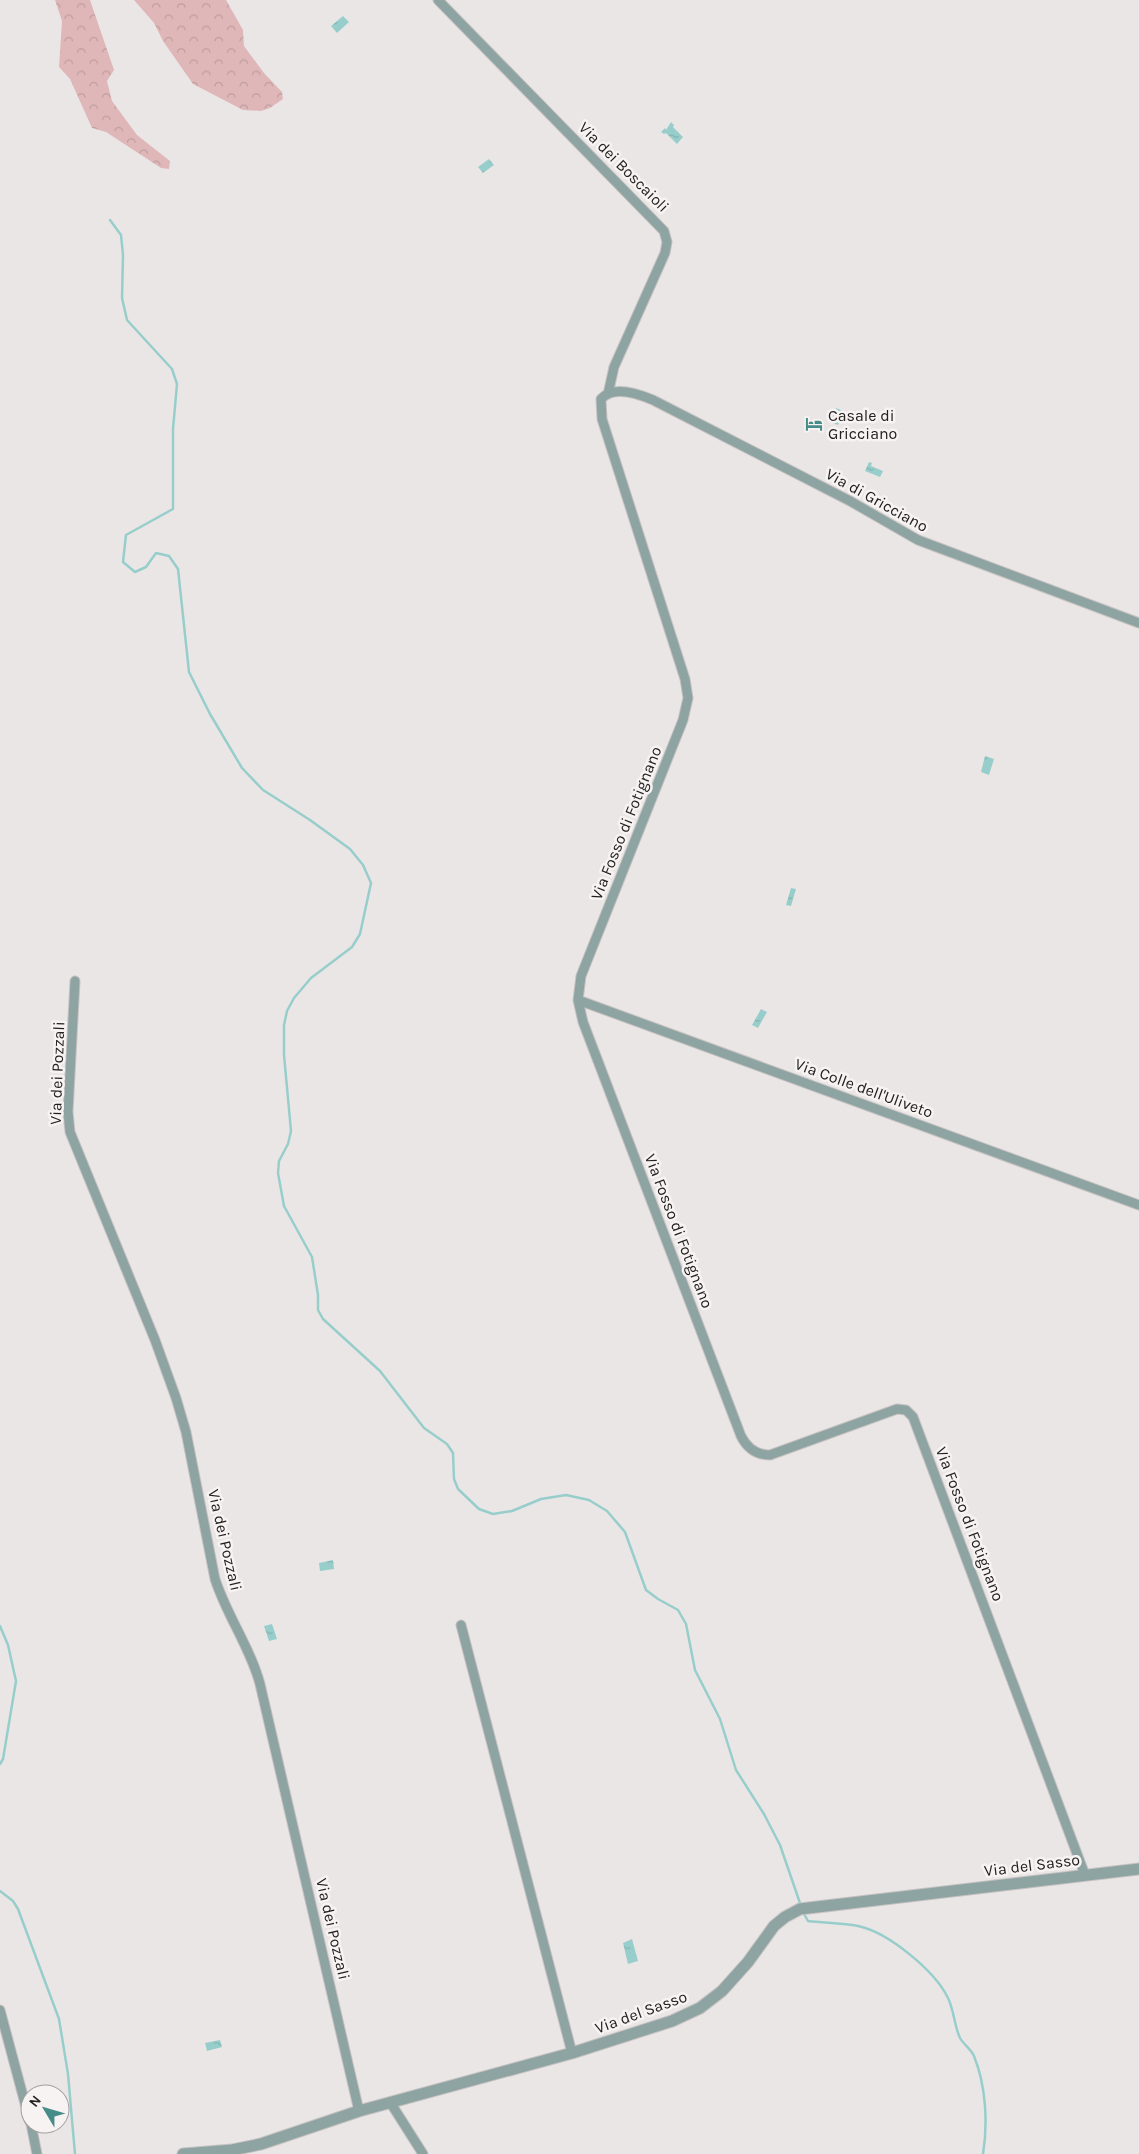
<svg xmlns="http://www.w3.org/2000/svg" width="1139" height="2154" viewBox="0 0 1139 2154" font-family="Karla,sans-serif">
<defs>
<pattern id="forest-crowns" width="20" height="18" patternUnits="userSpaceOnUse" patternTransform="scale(1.25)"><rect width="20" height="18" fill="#dfb7b8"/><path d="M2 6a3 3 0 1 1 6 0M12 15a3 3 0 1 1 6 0" fill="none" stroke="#bf9d9e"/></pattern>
<pattern id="water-ripples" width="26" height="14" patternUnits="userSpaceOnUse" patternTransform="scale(1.25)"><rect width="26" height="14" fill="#97cecb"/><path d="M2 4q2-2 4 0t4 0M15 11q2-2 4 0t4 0" fill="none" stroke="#82b1ae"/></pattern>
</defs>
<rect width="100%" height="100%" fill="#ebe6e6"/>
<path fill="url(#forest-crowns)" d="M55,0h35l24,70 -7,11 5,20 25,34 33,26 -1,8 -8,-1 -55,-36 -14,-4 -22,-49 -11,-12 3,-46z
M134,0h92l17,30 1,16 20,27 18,19 1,7 -13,9 -9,3 -18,-1 -50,-26 -30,-43 -9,-18z"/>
<path fill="url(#water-ripples)" d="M343,16l6,6 -12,11 -6,-7z
M671,122l3,3 -1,2 10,10 -6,7 -11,-11 -2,1 -3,-2 4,-4 1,2z
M489,159l5,6 -11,8 -5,-6z
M836,408l7,3 -5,14 -8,-3z
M869,462l3,1 -1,3 12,5 -3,6 -15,-6z
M985,756l9,3 -5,16 -8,-3z
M791,888l5,1 -5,17 -5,-1z
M761,1009l6,3 -9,16 -6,-3z
M333,1560l1,9 -14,2 -1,-8z
M272,1624l5,15 -8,2 -5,-15z
M632,1939l6,22 -10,3 -5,-21z
M220,2040l2,7 -15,4 -2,-8z"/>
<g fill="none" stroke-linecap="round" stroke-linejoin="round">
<path stroke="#97cecb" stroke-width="2.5" d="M110,220l11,15 2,20 -1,43 5,22 45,49 5,15 -4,45v80l-47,26 -3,27 12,10 11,-5 10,-14 13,3 9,13 11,103 21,42 32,54 21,22 47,30 40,29 13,16 8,18 -11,51 -8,13 -41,31 -17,20 -7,13 -3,14v30l7,76 -3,13 -9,17 -1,12 6,33 28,51 6,38v15l5,9 57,52 44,57 23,16 6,9 1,26 4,10 21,20 14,5 19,-3 29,-12 25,-4 23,5 18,11 18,21 21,58 12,9 20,11 8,14 9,46 25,49 16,51 28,44 16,31 21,61
M0,1626l8,19 8,36 -13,78 -3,5
M0,1891l13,10 5,8 41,110 9,55 7,80
M803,1912l5,9c16,2 34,2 50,5 30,6 77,45 90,72 6,12 6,27 12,40 4,7 11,11 14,18 12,30 14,67 9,98"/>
<g stroke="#c7c2c2" stroke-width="11">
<path id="minor" d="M438,0l226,231 3,11 -2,11 -51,114 -6,27
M75,981l-7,131 2,20 85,208 21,58 10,34 29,147c12,37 35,68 45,105l99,427
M578,1000l561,205
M461,1625l111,428
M1085,1875l-172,-458 -7,-7 -9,-1 -127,46c-14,0 -23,-7 -29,-19l-158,-414 -5,-22 3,-24 102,-256 5,-22 -3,-19 -83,-260 -1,-20c12,-14 38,-5 52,1l197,101 68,39 221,83
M0,2010l30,112
M390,2102l33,52
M31,2124l6,30"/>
</g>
<g stroke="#c7c2c2" stroke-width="13">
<path id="tertiary" d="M183,2154l49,-4 29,-6 98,-33 213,-58 100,-32 28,-13 22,-17 26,-29 26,-36 11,-9 15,-8 339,-40"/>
</g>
<use href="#minor" stroke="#8da4a2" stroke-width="9"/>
<use href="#tertiary" stroke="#8da4a2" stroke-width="11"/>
</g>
<defs>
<g id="hotel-bare" transform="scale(1.35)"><path d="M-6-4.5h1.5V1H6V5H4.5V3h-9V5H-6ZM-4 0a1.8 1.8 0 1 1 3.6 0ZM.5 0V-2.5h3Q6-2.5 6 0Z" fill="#468d8a" stroke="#f8f3f3" stroke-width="2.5" paint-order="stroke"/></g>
</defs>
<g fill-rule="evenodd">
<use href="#hotel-bare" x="814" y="424"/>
</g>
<g text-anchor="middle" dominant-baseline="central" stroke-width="5" stroke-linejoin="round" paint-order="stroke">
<g font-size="16" fill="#222020" stroke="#f8f3f3">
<text transform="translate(624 167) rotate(45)">Via dei Boscaioli</text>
<text transform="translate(877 500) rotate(29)">Via di Gricciano</text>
<text transform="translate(626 823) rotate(-68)">Via Fosso di Fotignano</text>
<text transform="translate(57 1073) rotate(-88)">Via dei Pozzali</text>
<text transform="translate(864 1088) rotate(20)">Via Colle dell'Uliveto</text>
<text transform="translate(679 1231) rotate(69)">Via Fosso di Fotignano</text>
<text transform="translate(970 1524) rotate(69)">Via Fosso di Fotignano</text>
<text transform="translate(225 1540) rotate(77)">Via dei Pozzali</text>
<text transform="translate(1032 1865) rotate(-7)">Via del Sasso</text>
<text transform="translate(333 1929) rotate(77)">Via dei Pozzali</text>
<text transform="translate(641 2012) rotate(-20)">Via del Sasso</text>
</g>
<g font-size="16" fill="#222020" stroke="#f8f3f3" text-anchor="start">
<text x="828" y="415">Casale di<tspan x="828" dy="18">Gricciano</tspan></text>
</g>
</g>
<g transform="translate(45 2109) rotate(308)"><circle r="24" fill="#f8f3f3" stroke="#a29f9f"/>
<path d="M0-4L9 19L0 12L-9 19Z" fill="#468d8a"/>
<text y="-8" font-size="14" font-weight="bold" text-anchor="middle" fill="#222020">N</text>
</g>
</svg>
